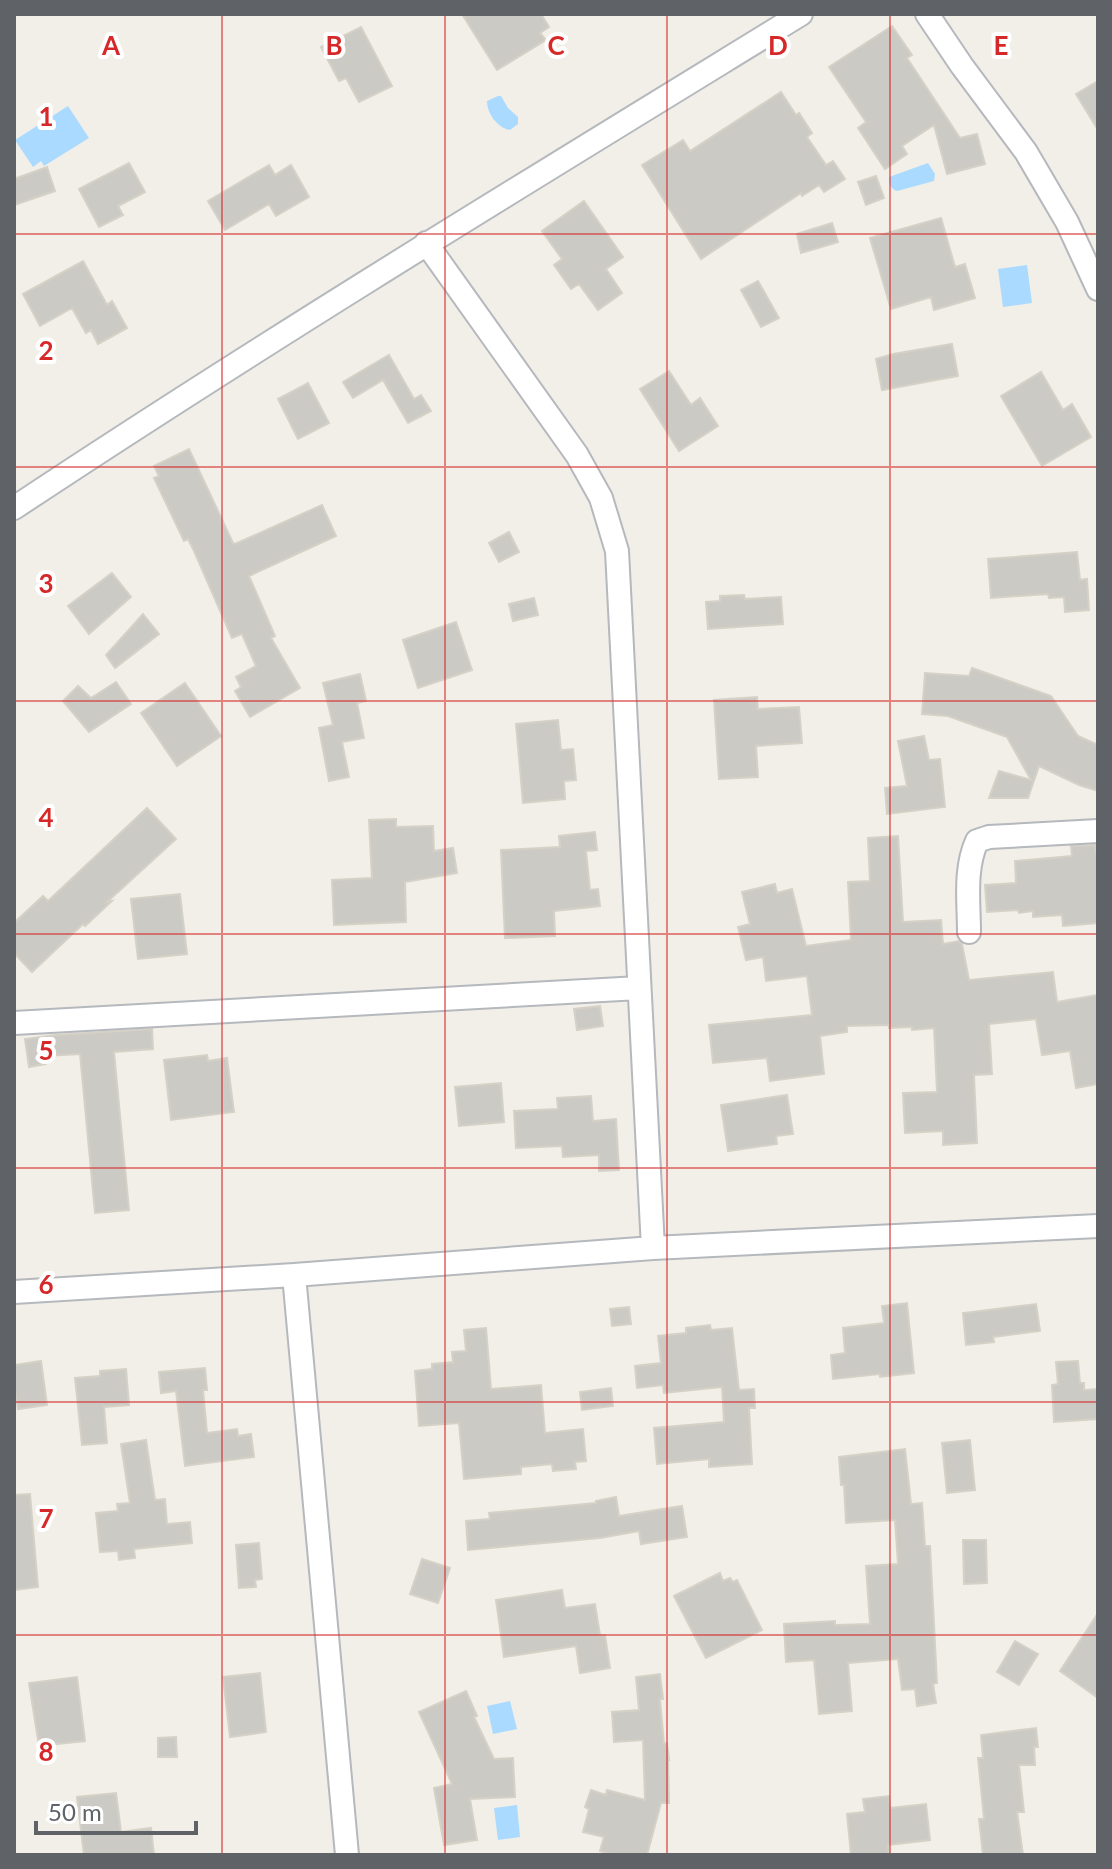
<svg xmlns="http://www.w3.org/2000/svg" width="1112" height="1869" viewBox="0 0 1112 1869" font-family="Lato,sans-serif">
<rect width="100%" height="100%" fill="#f1efe8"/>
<path fill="#aadaff" d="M498,96h3l7,12 10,9v7l-8,6c-12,-2 -23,-16 -23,-29z
M68,106l21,32 -45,28 -3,-5 -8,6 -18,-27z
M928,163l7,11 -1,7 -37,10c-7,-2 -8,-8 -8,-14z
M1027,265l5,38 -29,4 -5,-38z
M510,1701l7,28 -24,5 -6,-28z
M517,1805l3,32 -22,3 -4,-32z"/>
<path fill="#cccac5" stroke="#d6d1c6" stroke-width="2" d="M462,14h79l8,13 -9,6 6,7 -49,30z
M892,26l20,29 -5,3 53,80 17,-4 8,30 -38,10 -13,-49 -32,21 5,8 -22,15 -27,-41 8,-6 -37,-55z
M361,27l31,59 -33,16 -13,-24 -7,3 -18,-34z
M1098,81v49l-22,-36z
M781,92l15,23 3,-2 13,20 -5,4 19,28 7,-4 12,18 -21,13 -5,-7 -17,11 -1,-3 -100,66 -59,-94 41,-25 7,11z
M129,163l16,29 -27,14 5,9 -24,12 -20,-38z
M269,165l6,10 16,-10 18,32 -33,19 -7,-12 -44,26 -17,-29z
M47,167l8,24 -41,14v-26z
M876,176l8,22 -18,7 -8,-23z
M584,201l39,56 -17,12 16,24 -24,17 -19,-26 -8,5 -17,-24 8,-6 -20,-28z
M941,218l14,49 10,-3 10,34 -41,12 -3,-13 -40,12 -21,-71z
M832,223l6,19 -37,11 -4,-19z
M83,261l24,44 5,-4 15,27 -29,16 -7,-14 -5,3 -14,-25 -32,18 -17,-32z
M758,281l21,37 -18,9 -20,-37z
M952,344l6,32 -76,14 -6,-31 17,-5z
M389,355l25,44 7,-4 10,16 -23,12 -25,-43 -30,18 -10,-16z
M669,371l22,34 9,-7 18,28 -39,25 -39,-62z
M1041,372l22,38 9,-6 19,33 -49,29 -41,-70z
M308,383l21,40 -31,16 -20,-40z
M189,449l44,94 2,1 87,-39 14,31 -87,40 26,60 -4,2 29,50 -50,29 -15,-26 6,-4 -5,-10 20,-11 -14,-32 -10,4 -38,-87 -6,-12 -4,2 -30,-63 5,-2 -5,-10z
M509,532l10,20 -20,10 -10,-19z
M1077,552l3,28 7,-1 2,31 -24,2 -1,-15 -15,1 -1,-4 -57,4 -3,-39z
M112,573l19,24 -42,37 -21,-28z
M744,595l1,4 36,-2 2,27 -75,5 -2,-27 14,-1v-5z
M534,598l4,17 -25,6 -4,-17z
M143,614l16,20 -44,34 -9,-13z
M456,622l16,48 -54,18 -15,-48z
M972,668l79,28 27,40 20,9v46l-19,-6 -40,-19 -11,32h-39l10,-27 32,9 -24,-43 -59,-21 -26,-2 3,-41 44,3z
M360,674l6,27 -9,2 7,35 -22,4 7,35 -20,4 -10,-53 14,-3 -10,-42z
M116,682l15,22 -42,28 -26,-31 15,-15 13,12z
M185,683l36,53 -44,30 -36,-53z
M757,697l1,12 41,-2 3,36 -46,3 2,31 -39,2 -5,-79z
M558,720l3,30 12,-1 3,31 -12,1 1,18 -42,4 -7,-79z
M924,736l5,24 11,-1 5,48 -58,7 -2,-26 22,-2 -9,-45z
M147,808l29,31 -69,63 5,-1 -27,25 -2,-2 -51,48 -18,-19v-30l29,-27 5,5z
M396,819v8l37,-1 1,25 19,-3 4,25 -52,9 1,40 -72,3 -2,-45 40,-2 -3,-58z
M595,832l2,18 -11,1 4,39 8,-1 2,17 -46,5 1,25 -50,2 -4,-88 59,-3 -1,-11z
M898,836l5,86 38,-2 2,24 16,-3 3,3 7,36 84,-8 4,30 41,-7v89l-22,4 -6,-37 -28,4 -6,-36 -47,5 3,50 -18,1 3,68 -34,2v-14l-38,2 -2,-40 34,-1 -3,-64 -22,2v-3l-23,1v-3l-42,1v6l-27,4 4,38 -54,7 -3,-23 -54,5 -4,-38 103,-10 -5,-39 -41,5 -3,-24 -17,3 -8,-33 12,-3 -8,-32 33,-8 2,9 15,-4 14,57 45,-6 -3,-58 22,-1 -2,-43z
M1095,845l1,9h2v69l-35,3 -1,-11 -29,2v-6l-14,2 -1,-3 -31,2 -2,-27 31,-2 -1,-22 57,-5 -1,-10z
M180,894l7,60 -49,5 -7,-60z
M600,1006l3,20 -26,4 -3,-21z
M152,1029l1,20 -39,3 15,158 -34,3 -15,-159 -35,2 1,8 -17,3 -4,-28 30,-4z
M207,1055l1,6 19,-3 7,54 -63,8 -7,-60z
M501,1083l3,39 -45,4 -4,-39z
M787,1095l6,39 -17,2 1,8 -49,7 -7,-46z
M591,1096l2,25 23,-2 3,51 -20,1v-16l-36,2 -1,-11 -46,2 -2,-37 44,-2 -1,-11z
M907,1303l7,70 -34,4v-3l-47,5 -2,-24 14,-2 -2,-25 41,-5 -2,-17z
M1036,1304l4,27 -47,6 1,5 -28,3 -3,-32z
M629,1307l2,17 -19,2 -2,-17z
M710,1325l1,5 21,-2 7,62 15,-1 1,19h-6l3,56 -43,3v-8l-52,5 -3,-36 70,-6 -2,-35 -58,6 -1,-8 -26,3 -2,-22 26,-3 -3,-27 28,-3v-5z
M486,1328l5,61 50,-4 4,48 38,-4 3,32 -11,1 1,7 -23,2 -1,-7 -31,3v7l-57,5 -5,-56 -40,3 -4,-55 17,-2v-5l21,-2 -1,-10 14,-1 -2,-21z
M41,1361l6,44 -29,4 -4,-26v-18z
M1078,1361l2,22h4v7l14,-1v30l-44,3 -2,-37 6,-1 -2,-22z
M205,1368l2,22h-4l4,43 30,-4 1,7 13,-2 3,23 -69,9 -9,-75 -15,2 -2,-21z
M126,1369l3,36 -25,2 3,36 -25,2 -7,-67 25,-2v-5z
M611,1388l2,18 -31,4 -2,-18z
M146,1440l9,60 10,-1 2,25 23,-2 2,21 -58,6 1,9 -16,2 -1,-9 -18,1 -4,-39 22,-2 -1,-7 13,-1 -9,-59z
M970,1440l5,50 -28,3 -5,-50z
M905,1449l6,55 11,-1 3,43h5l7,137 -4,1 3,19 -19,3 -2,-17 -13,1 -4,-31 -50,4 4,48 -33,3 -5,-54 -28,2 -2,-38 51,-3v4l35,-1 -4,-58 32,-2 -3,-44 -49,3 -2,-38h-3l-2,-28z
M30,1494l8,93 -24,3v-95z
M616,1497l3,19 63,-10 5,31 -46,7 -2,-13 -39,7 -132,12 -2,-29 24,-2 -1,-6 107,-10v-2z
M963,1540h23l1,43 -23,1z
M259,1543l3,36 -7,1 1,7 -17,1 -3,-43z
M422,1559l28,9 -12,35 -28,-9z
M720,1573l3,8 7,-3 3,4 4,-2 25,50 -56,28 -32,-62z
M562,1590l3,18 30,-4 5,31h5l5,33 -30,5 -4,-27 -72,11 -8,-57z
M1098,1613v85l-38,-27z
M1015,1641l23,13 -19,31 -22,-13z
M260,1673l6,59 -36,5 -7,-60z
M660,1674l3,25h-3l4,45 3,-1 2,17h-1l1,43h-8l-14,52h-32l-15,-4 4,-14 -21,-5 6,-23 -4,-2 6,-17 15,5 1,-5 38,10 -2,-60 -29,2 -2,-30 27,-2 -3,-33z
M77,1677l8,64 -46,5 -10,-63z
M466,1691l11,25 -3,1 20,42 19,-1 2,39 -45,2 7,41 -33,5 -10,-57 18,-4 -33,-72z
M1036,1728l2,19h-4l1,18h-16l5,47h-7l6,43h-40l-4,-36h5l-6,-61h5l-2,-23z
M176,1737l1,20h-19v-19z
M116,1793l5,39 30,-4 3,27h-70l-7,-58z
M889,1796l1,12 36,-4 4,36 -42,5 1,10h-38l-4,-41 18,-2 -2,-13z"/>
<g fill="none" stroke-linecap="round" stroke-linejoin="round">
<g stroke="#b5b8bc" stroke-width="26">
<path id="street" d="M927,14l35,52 64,86 41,70 31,67
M426,243l151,212 24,43 16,53 36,697
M14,508c258,-171 523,-332 787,-494
M969,932c0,-29 -5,-63 8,-91l12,-4 109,-6
M14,1023l625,-35
M294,1275l53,580
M14,1292l280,-17 359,-27 445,-22"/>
</g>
<use href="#street" stroke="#fff" stroke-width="22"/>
</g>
<path fill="none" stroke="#d62828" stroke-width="2" stroke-opacity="0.55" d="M222,14v1841M445,14v1841M667,14v1841M890,14v1841M14,234h1084M14,467h1084M14,701h1084M14,934h1084M14,1168h1084M14,1402h1084M14,1635h1084"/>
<g font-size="26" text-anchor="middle" font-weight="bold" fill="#d62828" stroke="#fff" stroke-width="8" stroke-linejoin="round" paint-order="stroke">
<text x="111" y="55">A</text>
<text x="334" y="55">B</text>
<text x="556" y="55">C</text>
<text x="778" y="55">D</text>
<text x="1001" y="55">E</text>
<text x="46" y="126">1</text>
<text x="46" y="360">2</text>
<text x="46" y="593">3</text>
<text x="46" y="827">4</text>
<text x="46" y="1060">5</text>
<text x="46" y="1294">6</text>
<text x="46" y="1528">7</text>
<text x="46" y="1761">8</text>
</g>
<rect width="1112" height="1869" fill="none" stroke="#5f6368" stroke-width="32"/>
<path d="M36 1821v12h160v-12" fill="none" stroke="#5f6368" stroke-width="4"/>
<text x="48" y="1821" font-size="24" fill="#5f6368" stroke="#ffffff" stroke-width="6" paint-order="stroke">50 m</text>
</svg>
